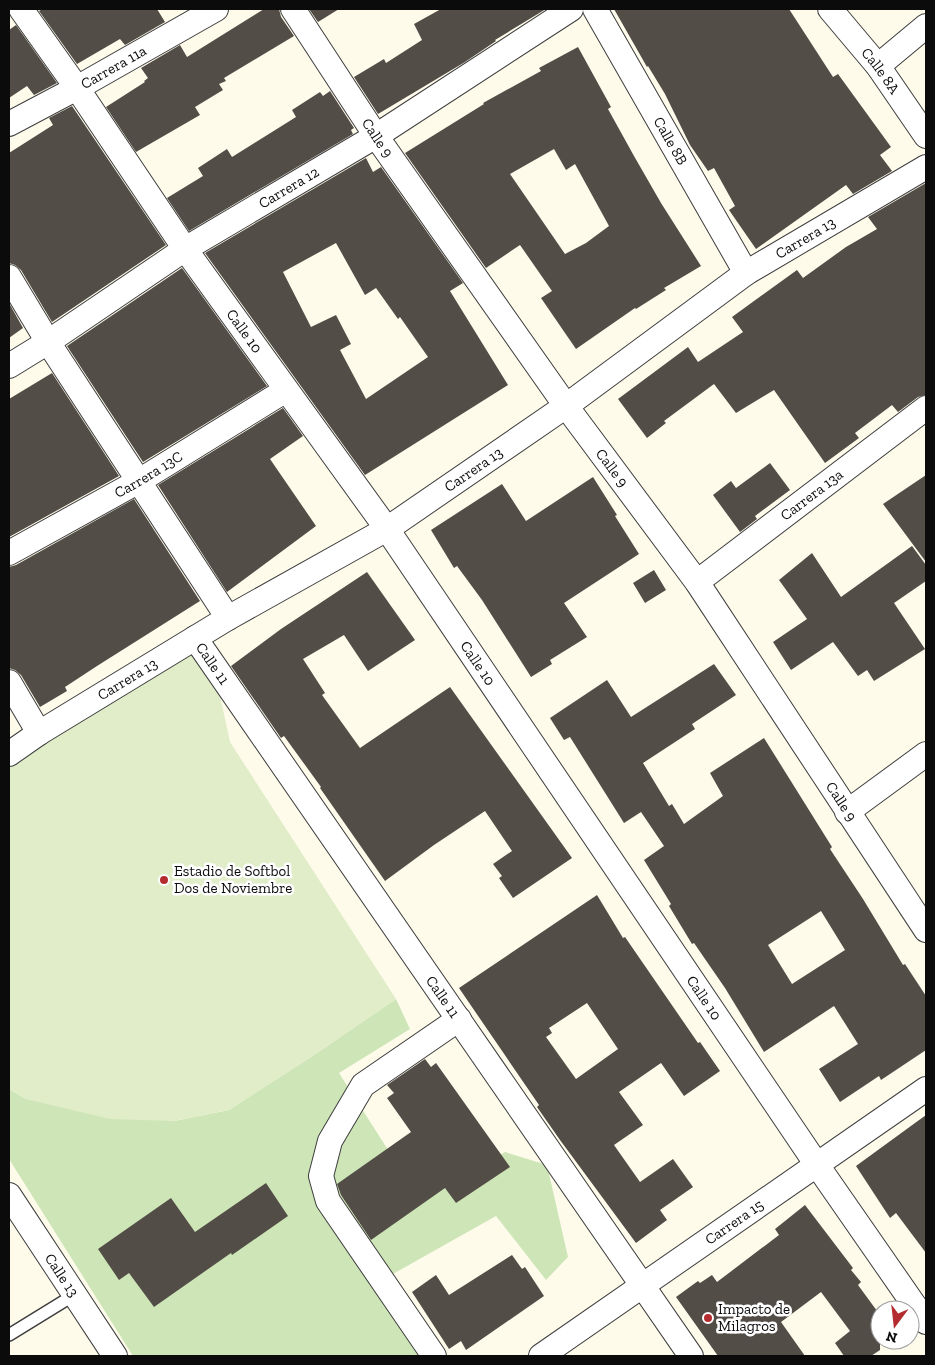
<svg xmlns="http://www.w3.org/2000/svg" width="935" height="1365" viewBox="0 0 935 1365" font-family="'Zilla Slab',serif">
<rect width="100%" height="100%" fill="#fefbeb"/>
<path fill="#cee6b7" d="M396,999l14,30 -71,44 81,127 85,-48 42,13 21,92 -22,23 -50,-64 -112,63 60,77h-311l-124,-197v-70l17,10 148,22 55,-11 85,-55z"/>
<path fill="#e0edc8" d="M192,650l27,41 11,51 166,257 -82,56 -85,55 -55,11 -64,-2 -84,-20 -17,-10v-328z"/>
<path fill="#534d48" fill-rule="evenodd" d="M42,9h115l8,13 -40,23 -5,-6 -43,25 -38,-53z
M264,9h15l2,8 13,19 -70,42 2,3 -7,3 4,6 -28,17 5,8 -64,37 -30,-45 39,-25 -1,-1 4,-3 -7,-10 39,-23 7,12z
M309,9h30l-21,13z
M441,9h105l-51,31 1,1 -31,21 -87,52 -24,-37 30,-18 2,4 36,-23 -8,-16z
M614,9h175l44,68 5,-3 53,73 -11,8 12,16 -39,23 -7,-9 -90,64 -27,-39 6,-4 -21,-38 -6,3 -18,-26 -25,-51 -17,-28 -1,1z
M16,25l41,58 -23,12 -7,-9 -18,12v-68z
M578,47l33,60 -3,2 26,47 27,47 40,63 -37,22 2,2 -30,19 -1,-1 -59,41 -35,-51 11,-7 -32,-46 -34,23 -81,-115 79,-49 -1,-1 58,-32 -2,-3zM554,149l12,21 9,-6 34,62 -23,17 -21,11 -55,-80z
M330,91l24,37 -3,2 2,4 -164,97 -22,-33 36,-22 -5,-8 29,-19 5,8 64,-40 -4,-7 28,-18 3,4z
M72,106l94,139 -114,77 -31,-52 -6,-5 -6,-2v-110l44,-28 -4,-7z
M366,158l7,14 8,-5 82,116 -13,8 58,94 -143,90 -160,-222zM336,243l29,52 11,-7 22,31 2,-2 28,40 -62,42 -26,-49 11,-6 -15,-29 -25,12 -28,-55z
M926,183v212l-8,2 -20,15 -6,-7 -37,28 4,5 -34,25 -51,-73 -38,23 -22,-29 -50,37 2,2 -19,15 -29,-39 70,-52 10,15 45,-30 -11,-15 65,-47 6,8 43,-31 31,-18 -9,-12z
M182,268l85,118 -124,76 -76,-116z
M9,303l14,25 -14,10z
M52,373l67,103 -110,61v-138z
M283,408l20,28 -33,23 46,67 -89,66 -69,-107z
M770,463l20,27 -35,26 2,3 -17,13 -27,-37 18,-14 5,7z
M926,475v87l-43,-58z
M593,477l24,38 -2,1 24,38 -75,49 23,34 -37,23 2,4 -21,13 -49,-77 -25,-34 -3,2 -23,-38 71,-46 24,37z
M134,499l66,102 -103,65 -32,21 2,4 -27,16 -19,-32 -6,-5 -6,-2v-101l7,-2z
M912,546l14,19v16l-32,22 31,46 -51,32 -7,-11 -9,6 -25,-34 -42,28 -18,-28 34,-23 -28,-39 33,-27 29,44z
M654,570l12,20 -21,13 -12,-20z
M367,572l48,68 -47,31 -24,-36 -41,24 22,34 -3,2 38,53 90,-61 122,171 -59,40 -14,-20 3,-2 -9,-12 19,-13 -27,-40 -51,34 -49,36 -65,-93 1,-1 -37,-51 -3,2 -50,-72 50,-37z
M714,664l22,31 -44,29 3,5 -52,34 26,43 3,-2 12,20 39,-28 -13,-23 54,-35 68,109 -2,2 33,50 40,66 2,-1 21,32v54l-45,30 -2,-4 -39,26 -21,-33 39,-25 -24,-38 -70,46 -39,-64 -31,-45 -2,1 -23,-38 2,-2 -27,-44 20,-14 -23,-34 -17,11 -54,-86 -6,3 -14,-22 57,-38 24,37zM821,911l24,39 -53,34 -24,-39z
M597,895l26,43 2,-1 73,106 2,-1 20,29 -36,25 -23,-33 -42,29 24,33 -29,20 26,37 33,-23 20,28 -33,23 7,10 -31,23 -76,-103 -23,-33 2,-2 -80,-117zM587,1003l31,46 -42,30 -30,-42 6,-4 -3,-5z
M425,1059l6,8 5,-4 74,104 -54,36 -11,-15 -74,52 -30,-45 -4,-11 74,-52 -24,-34 7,-5 -7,-8z
M926,1115v138l-30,-40 -6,5 -34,-52z
M266,1183l22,33 -56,39 -1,-2 -77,54 -25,-34 -10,7 -21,-31 73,-51 24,34z
M805,1205l48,63 -2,2 10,12 -3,3 22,30v35l-9,6h-27l-9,-13 15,-12 -29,-39 -40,30 24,34h-87l-42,-59 22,-16 2,2 12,-8 5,7 62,-47 -4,-6z
M512,1255l10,14 3,-2 19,29 -78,54 -5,-9 -12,8 -37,-57 24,-17 13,20z"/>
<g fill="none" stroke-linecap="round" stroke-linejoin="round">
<g stroke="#3e3e3e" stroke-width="14">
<path id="service" d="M9,1335l65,-40"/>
</g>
<g stroke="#3e3e3e" stroke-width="26">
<g id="minor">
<path id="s1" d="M21,9l56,79 108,161 202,280 430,636 109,157"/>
<path id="s2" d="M293,9l83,127 190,270 131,176 229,348"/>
<path id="s3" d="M595,9l151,264"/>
<path id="s4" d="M830,9l48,57 48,70"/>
<path d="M878,66l48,-40"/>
<path id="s5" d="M9,124l68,-36 139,-79"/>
<path d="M9,277l39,65 180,276"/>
<path id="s6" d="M9,366l39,-24 137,-93 191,-113 195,-127"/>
<path id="s7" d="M9,553l130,-72 147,-91"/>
<path id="s8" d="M697,582l229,-174"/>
<path id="s9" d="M195,638l496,718"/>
<path d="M9,682l30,51"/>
<path id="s10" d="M9,754l30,-21 189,-115 159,-89 179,-123 180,-133 180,-106"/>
<path d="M847,812l79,-58"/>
<path id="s11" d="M9,1195l106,161"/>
<path d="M434,1356l-106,-155 -7,-25 9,-35 33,-56 96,-66"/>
<path id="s12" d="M541,1356l385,-267"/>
</g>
</g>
<use href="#service" stroke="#fff" stroke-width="11"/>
<use href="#minor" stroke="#fff" stroke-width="24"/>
</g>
<g fill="#b32c2f" stroke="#fff" stroke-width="2">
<circle cx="164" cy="880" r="5"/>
<circle cx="708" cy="1318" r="5"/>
</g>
<g text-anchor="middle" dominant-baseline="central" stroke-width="5" stroke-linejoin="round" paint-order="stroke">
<g font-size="15" fill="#0b0b0b" stroke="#fff">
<text stroke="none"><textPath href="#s5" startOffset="119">Carrera 11a</textPath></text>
<text stroke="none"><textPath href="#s4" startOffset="80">Calle 8A</textPath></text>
<text stroke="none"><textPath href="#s2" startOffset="154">Calle 9</textPath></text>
<text stroke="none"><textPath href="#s3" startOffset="152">Calle 8B</textPath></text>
<text stroke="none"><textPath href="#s6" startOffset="332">Carrera 12</textPath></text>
<text stroke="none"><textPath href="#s10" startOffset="950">Carrera 13</textPath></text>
<text stroke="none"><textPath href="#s1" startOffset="392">Calle 10</textPath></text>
<text stroke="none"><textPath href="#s2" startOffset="559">Calle 9</textPath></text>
<text stroke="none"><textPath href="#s10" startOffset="545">Carrera 13</textPath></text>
<text stroke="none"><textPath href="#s7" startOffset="160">Carrera 13C</textPath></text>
<text stroke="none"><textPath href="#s8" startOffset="144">Carrera 13a</textPath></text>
<text stroke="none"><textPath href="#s1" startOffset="798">Calle 10</textPath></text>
<text stroke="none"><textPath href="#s9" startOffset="31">Calle 11</textPath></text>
<text stroke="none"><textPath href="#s10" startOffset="140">Carrera 13</textPath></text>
<text stroke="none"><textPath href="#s2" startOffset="964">Calle 9</textPath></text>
<text stroke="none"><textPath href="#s9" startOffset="436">Calle 11</textPath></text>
<text stroke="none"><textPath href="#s1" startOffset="1202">Calle 10</textPath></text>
<text stroke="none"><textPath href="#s12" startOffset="235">Carrera 15</textPath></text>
<text stroke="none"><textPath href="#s11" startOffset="96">Calle 13</textPath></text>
</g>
<g font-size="15" fill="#0b0b0b" stroke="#fff" text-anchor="start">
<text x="174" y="871">Estadio de Softbol<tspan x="174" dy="17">Dos de Noviembre</tspan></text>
<text x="718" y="1309">Impacto de<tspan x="718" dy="17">Milagros</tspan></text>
</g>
</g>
<rect width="935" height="1365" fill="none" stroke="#0b0b0b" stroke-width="20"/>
<g transform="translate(895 1325) rotate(195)"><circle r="24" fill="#ffffff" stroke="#9d9d9d"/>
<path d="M0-4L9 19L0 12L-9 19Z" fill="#b32c2f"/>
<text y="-8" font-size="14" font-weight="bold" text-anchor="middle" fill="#0b0b0b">N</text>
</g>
</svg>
